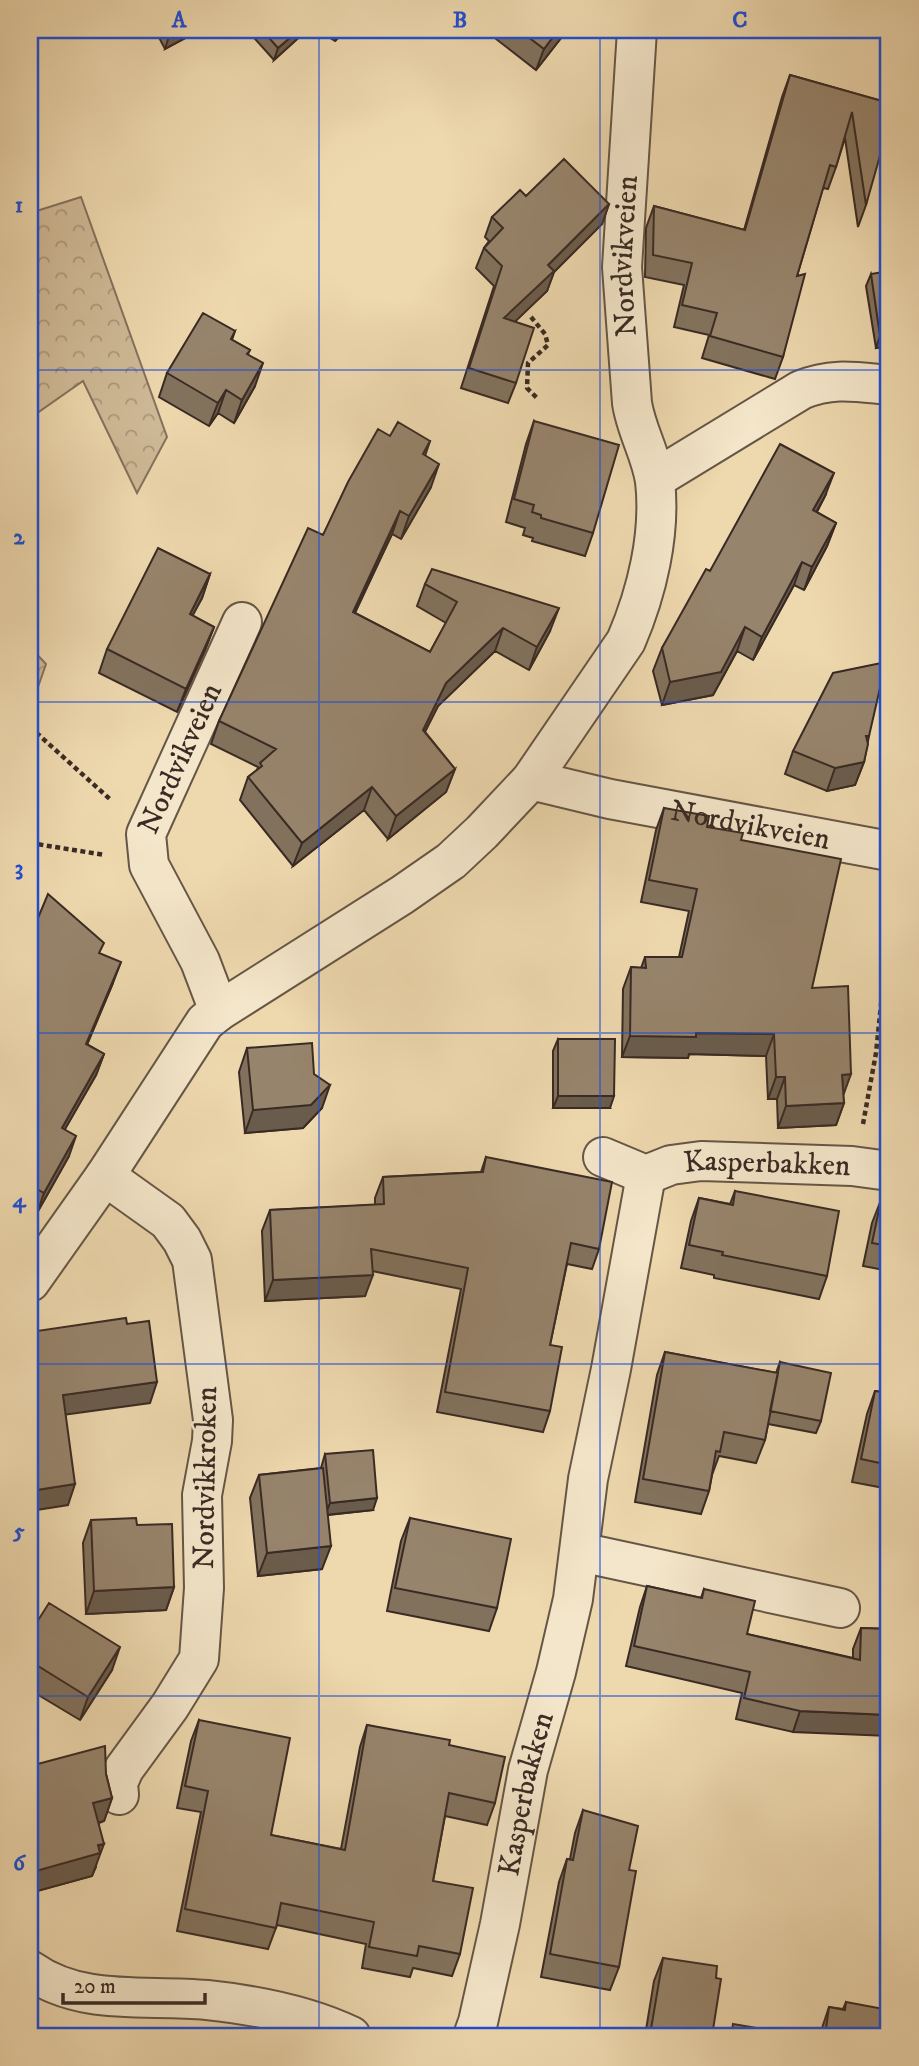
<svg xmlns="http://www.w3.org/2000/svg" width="919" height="2066" viewBox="0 0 919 2066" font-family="'IM FELL DW Pica',serif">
<defs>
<pattern id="forest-crowns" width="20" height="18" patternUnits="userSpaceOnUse" patternTransform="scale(1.75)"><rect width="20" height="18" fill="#cfba97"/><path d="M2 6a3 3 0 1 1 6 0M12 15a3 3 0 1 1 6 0" fill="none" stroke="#a9977b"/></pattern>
</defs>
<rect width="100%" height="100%" fill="#eed8ae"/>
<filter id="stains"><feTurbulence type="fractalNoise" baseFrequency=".00286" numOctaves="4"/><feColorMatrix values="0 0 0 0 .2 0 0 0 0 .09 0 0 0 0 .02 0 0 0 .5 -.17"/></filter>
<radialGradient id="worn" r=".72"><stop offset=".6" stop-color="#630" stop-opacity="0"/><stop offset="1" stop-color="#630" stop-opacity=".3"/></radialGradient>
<path fill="url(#forest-crowns)" stroke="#84725e" stroke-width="2" d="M81,197l86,240 -30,56 -54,-112 -53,37v-205z
M30,647l16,17 -16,46z"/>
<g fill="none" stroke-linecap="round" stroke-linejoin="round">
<g stroke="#665646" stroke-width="42">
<g id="minor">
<path d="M655,479l146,-89c32,-13 55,-8 88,-5"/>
<path id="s1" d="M531,780l79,19 279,52"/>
<path id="s2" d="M219,1011l-19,-50 -51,-96 -3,-31 96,-212"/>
<path id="s3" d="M603,1157l43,18 25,-10 30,-4 151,5 37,5"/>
<path d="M105,1176l63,45 14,19 10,20 21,160 -1,21 -10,54 2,93 -5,71 -29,47 -46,63 -6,14 1,12"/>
<path id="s4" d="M30,1282l75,-106 100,-154 14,-11 183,-116 49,-34 31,-29 49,-52 95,-139c21,-49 35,-107 29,-160 -4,-27 -19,-51 -23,-78l-10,-136 15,-237"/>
<path d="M580,1552l260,56"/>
<path id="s5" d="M473,2036l5,-14 22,-98 28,-154 28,-98 17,-73 15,-120 23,-110 35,-194"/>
</g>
</g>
<g stroke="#665646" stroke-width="42">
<path id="tertiary" d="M30,1970c52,37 117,24 177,30 48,5 100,15 144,36"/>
</g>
<path stroke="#392a24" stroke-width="4.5" stroke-dasharray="5 3.5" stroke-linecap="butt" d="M531,317l14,17 3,11 -20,18 -1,25 10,10
M30,727l82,74
M30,843l75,12
M863,1124l13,-71 13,-126"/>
<use href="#minor" stroke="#f4e6ca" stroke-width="38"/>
<use href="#tertiary" stroke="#f4e6ca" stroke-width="38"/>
</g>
<path fill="#82725d" stroke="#392a24" stroke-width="2" d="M155,30h45l-35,19z
M247,30h59l-1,2 -31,28z
M318,30h28l-11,11z
M499,30h119l-3,8 -50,-5 -29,37 -40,-31z
M790,75l99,28 -23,102 -8,22 -13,-89 -9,29 -8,22 -5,-1 -26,88 -14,81 -8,22 -73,-21 7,-23 -35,-8 10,-42 -39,-8 1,-49 8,-22 90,24 38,-133z
M526,196l83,8 -7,20 -48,48 -7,19 -33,31 2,61 -8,20 -47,-15 33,-102 -18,-18 8,-20 5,-7 -4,-4 7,-20z
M871,274l18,72 -13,2 -10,-62z
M235,331l-3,9 18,10 -2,4 7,32 -21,37 -16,-10 -9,13 -50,-29 8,-24z
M534,421l59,112 -8,23 -53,-15 1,-3 -10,-3 2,-7 -19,-6 20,-78z
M390,436l40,5 -5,15 6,31 -30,52 -9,-5 -37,79 75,39 16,-29 -29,-17 8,-22 125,47 -21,39 -34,-19 -57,55 -13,26 30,37 -9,23 -58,47 -24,-29 -71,56 -53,-66 8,-23 9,-7 1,-3 -47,-23 8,-23 104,-186z
M825,496l-8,16 19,11 -9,23 -23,44 -10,-5 -41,75 -16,-9 -24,44 -51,10 -9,-34 9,-23 48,-77z
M210,574l-8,24 -10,18 22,11 -9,23 -28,62 -78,-39 8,-24z
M869,736l-5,26 -9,23 -28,6 -42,-17 8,-23z
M664,808l43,19 34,13 71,148 31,107 1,8 -8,22 -58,3 -1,-29h-9l-2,-43 -77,-2 -1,4 -66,-1 1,-68 8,-22 10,1 4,-11h34l10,-46 -48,-9 15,-72z
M30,937l70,17 13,29 -26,61 17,10 -8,21 -31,54 4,27 -32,57 -7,-4z
M558,1039l52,69h-57v-57z
M247,1048l67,26 8,34 -19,20 -58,5 -6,-61z
M486,1157l113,92 -7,20 -25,-5 -17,81v66l-7,21 -106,-20 24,-123 -89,-18 -7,25 -100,5 -3,-70 8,-21 105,-5v-7l8,-21 98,-5z
M735,1191l92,85 -8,23 -105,-21v-3l-33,-7 10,-47 8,-23 31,6z
M881,1200l8,2v69l-26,-5 9,-43z
M665,1352l111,21 4,-11 41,59 -5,12 -48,-9 -3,16 -9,23 -37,-7 -7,19 -3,16 -8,23 -66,-12 22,-127z
M875,1391l14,2v96l-37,-7 15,-68z
M325,1454l48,56 -45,5 -6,54 -64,7 -8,-78 9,-23 62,-7z
M410,1518l87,90 -8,23 -102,-20 14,-70z
M91,1520l46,5 37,62 -8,23 -80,4 -3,-71z
M647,1586l54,12 3,-9 43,45 106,24v-9l8,-21 28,1 -96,103 -57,-13 6,-26 -116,-27 14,-59z
M30,1633l82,37 -32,50 -50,-30z
M199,1720l72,115 70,14 19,-102 7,-22 82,20 46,58 -8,22 -42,-9 -12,65 27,73 -8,22 -39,-8 -3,9 -48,-9 4,-24 -89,-19 -9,24 -91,-18 24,-119 -24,-4 14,-67z
M30,1766l76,8 6,24 -8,23 -5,2 -3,44 -4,9 -62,17z
M583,1810l46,60 -10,97 -9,23 -69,-13 18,-95 8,-23h3l5,-26z
M663,1958l53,20 -4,58h-67l9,-55z
M846,2002l43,34h-75l3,-8h5l7,-21 14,2z"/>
<path fill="#6a5c4c" stroke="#392a24" stroke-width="2" d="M182,30h18l-35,19 4,-13z
M299,30h7l-1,2 -31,28 4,-12z
M339,30h7l-11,11z
M558,30h60l-3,8 -50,-5 -29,37 8,-21z
M609,204l-7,20 -48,48 -7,19 -50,48 7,-21 44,-53z
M889,335v11l-13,2 4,-12z
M263,363l-8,23 -21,37 8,-23z
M226,390l-8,23 -9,13 9,-23z
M439,464l-8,23 -30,52 8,-23z
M834,473l-9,23 -20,37 8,-23z
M400,511l-8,23 -48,101 9,-23z
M836,523l-9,23 -23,44 8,-23z
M802,562l-8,23 -41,75 9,-23z
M210,574l-8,24 -21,39 9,-23z
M559,608l-9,23 -21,39 8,-23z
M214,627l-9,23 -28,62 9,-23z
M745,627l-8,24 -24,44 -51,10 8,-23z
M503,628l-8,23 -57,55 -24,46 9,-22 23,-47z
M864,762l-9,23 -28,6 8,-23z
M455,769l-9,23 -58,47 8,-23z
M372,787l-8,23 -71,56 9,-23z
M121,962l-8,21 -34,81 7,-20z
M696,1033l78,1 -8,22 -77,-2 -1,4 -66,-1 8,-21z
M104,1054l-8,21 -42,73 8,-20z
M851,1074l-8,22 -1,-21z
M776,1077h9l-8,22h-9z
M330,1085l-8,23 -19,20 -58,5 8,-23z
M558,1096h56l-4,12h-57z
M844,1103l-8,22 -58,3 8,-22z
M76,1136l-7,20 -32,57 7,-20z
M373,1275l-8,21 -100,5 8,-21z
M157,1382l-7,21 -95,13 8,-21z
M75,1484l-7,21 -38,6v-20z
M377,1498l-4,12 -48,5 5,-12z
M331,1546l-9,23 -64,7 9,-23z
M174,1587l-8,23 -80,4 8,-23z
M120,1647l-8,23 -32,50 8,-23z
M800,1711l89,4v21l-96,-4z
M112,1798l-8,23 -19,5 8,-23z
M104,1844l-12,32 -62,17v-4l6,-18z"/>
<path fill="#97846c" stroke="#392a24" stroke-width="2" d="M166,30h16l-13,6z
M262,30h37l-21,18z
M519,30h39l-14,19z
M790,75l99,28v21l-23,81 -14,-93 -16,55 -6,-2 -33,111 8,-2 -22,83 -73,-21 7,-23 -35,-8 10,-42 -39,-8 1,-49 91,24z
M564,159l45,45 -61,61 6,6 -50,47 30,10 -18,55 -47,-15 33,-102 -18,-18 19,-20 -11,-11 28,-27 6,6z
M889,271v64l-9,1 -9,-62z
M203,313l32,18 -4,8 19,11 -3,4 16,9 -21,37 -16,-10 -8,13 -51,-30z
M534,421l85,24 -26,88 -52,-15v-3l-9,-3 2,-7 -20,-6z
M398,422l32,19 -7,13 16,10 -30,52 -9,-5 -47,101 77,40 27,-50 -32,-18 7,-15 127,39 -22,39 -34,-19 -57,55 -23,47 32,39 -59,47 -24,-29 -70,56 -54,-66 14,-11 -2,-3 16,-14 -57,-28 89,-193 15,7 25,-53 30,-53 12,7z
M780,444l54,29 -21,37 23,13 -24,44 -10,-5 -40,75 -17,-10 -24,45 -51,10 -8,-34 44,-79 4,2z
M158,548l52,26 -20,40 24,13 -28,62 -79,-40z
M886,662l-17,74h-3l2,8 -4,18 -29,6 -42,-17 40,-78z
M664,808l45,8 -2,11 36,6 -2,7 100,19 -29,129 36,-2 3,88 -9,1 2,28 -58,3 -1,-29h-9l-2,-43 -78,-1v4l-66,-1 1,-69 15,1 -1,-11h37l15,-68 -48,-9z
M48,894l56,49 -5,10 22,9 -35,82 18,10 -42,74 14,8 -32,57 -14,-8v-248z
M558,1039h57l-1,57h-56z
M312,1043l2,31 16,11 -19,20 -58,5 -6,-62z
M486,1157l126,25 -13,67 -28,-6 -21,102 12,2 -12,64 -105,-19 23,-124 -97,-19 2,26 -100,5 -3,-70 114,-6 -1,-27 100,-5z
M735,1191l104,20 -12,65 -105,-21 1,-3 -34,-7 10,-47 34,7z
M881,1200l8,2v44l-17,-3z
M126,1318l1,6 22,-3 8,61 -94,13 12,89 -45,7v-159z
M665,1352l113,21 -13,67 -41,-8 -4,20 -4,-1 -7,40 -66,-12z
M780,1362l51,11 -10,48 -51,-10z
M875,1391l14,2v72l-28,-6z
M373,1450l4,48 -47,5 -5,-49z
M323,1468l8,78 -64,7 -8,-78z
M136,1518l1,7 35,-1 2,63 -80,4 -3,-71z
M410,1518l101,21 -14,69 -102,-20z
M647,1586l55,12 2,-9 51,12 -8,33 113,26 1,-32 28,1v86l-89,-4 -56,-13 6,-26 -116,-26z
M49,1603l71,44 -32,50 -58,-36v-28z
M199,1720l91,18 -19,97 74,15 22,-125 83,15 -1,5 56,12 -10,46 -46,-10 -16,88 40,7 -13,66 -41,-8 -2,10 -48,-9 5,-25 -93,-19 -5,25 -91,-19 23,-118 -23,-5z
M105,1746l1,28 6,24 -19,5 11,41 -6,1 2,8 -64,18 -6,-26v-79z
M583,1810l55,16 -9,44 7,1 -17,96 -69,-13 17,-95 6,1z
M663,1958l54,8 -1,12 5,1 -9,57h-54l-8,-1z
M846,2002l43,8v26h-73l1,-8 9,1 3,-22 16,3z
M733,2024l72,12h-74z"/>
<path fill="none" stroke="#1d4ed8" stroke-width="2" stroke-opacity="0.55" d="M319,30v2006M600,30v2006M30,370h859M30,702h859M30,1033h859M30,1364h859M30,1696h859"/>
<g text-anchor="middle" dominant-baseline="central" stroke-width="5" stroke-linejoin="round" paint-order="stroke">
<g font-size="30" fill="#392a24" stroke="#f4e6ca">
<text stroke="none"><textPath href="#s4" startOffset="1283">Nordvikveien</textPath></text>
<text stroke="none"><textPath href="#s2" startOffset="276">Nordvikveien</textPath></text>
<text stroke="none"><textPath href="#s1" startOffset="224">Nordvikveien</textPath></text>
<text stroke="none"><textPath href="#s3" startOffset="170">Kasperbakken</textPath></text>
<text transform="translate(206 1478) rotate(-89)">Nordvikkroken</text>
<text stroke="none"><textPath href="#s5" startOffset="248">Kasperbakken</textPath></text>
</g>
</g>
<rect width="919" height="2066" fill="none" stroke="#eed8ae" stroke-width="77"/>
<path d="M63 1993v10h142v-10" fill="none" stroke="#392a24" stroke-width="3.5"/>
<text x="74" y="1993" font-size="21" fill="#392a24" stroke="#f4e6ca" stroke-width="5" paint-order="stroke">20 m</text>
<rect x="38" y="38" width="842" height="1990" fill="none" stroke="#1d4ed8" stroke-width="2.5"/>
<g font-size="23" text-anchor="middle" font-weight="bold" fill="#1d4ed8">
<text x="179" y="27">A</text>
<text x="460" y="27">B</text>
<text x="740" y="27">C</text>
<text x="19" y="212">1</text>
<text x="19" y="544">2</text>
<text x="19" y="875">3</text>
<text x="19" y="1207">4</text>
<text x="19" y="1538">5</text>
<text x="19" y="1870">6</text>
</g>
<rect width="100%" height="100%" filter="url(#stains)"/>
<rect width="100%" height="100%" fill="url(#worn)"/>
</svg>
